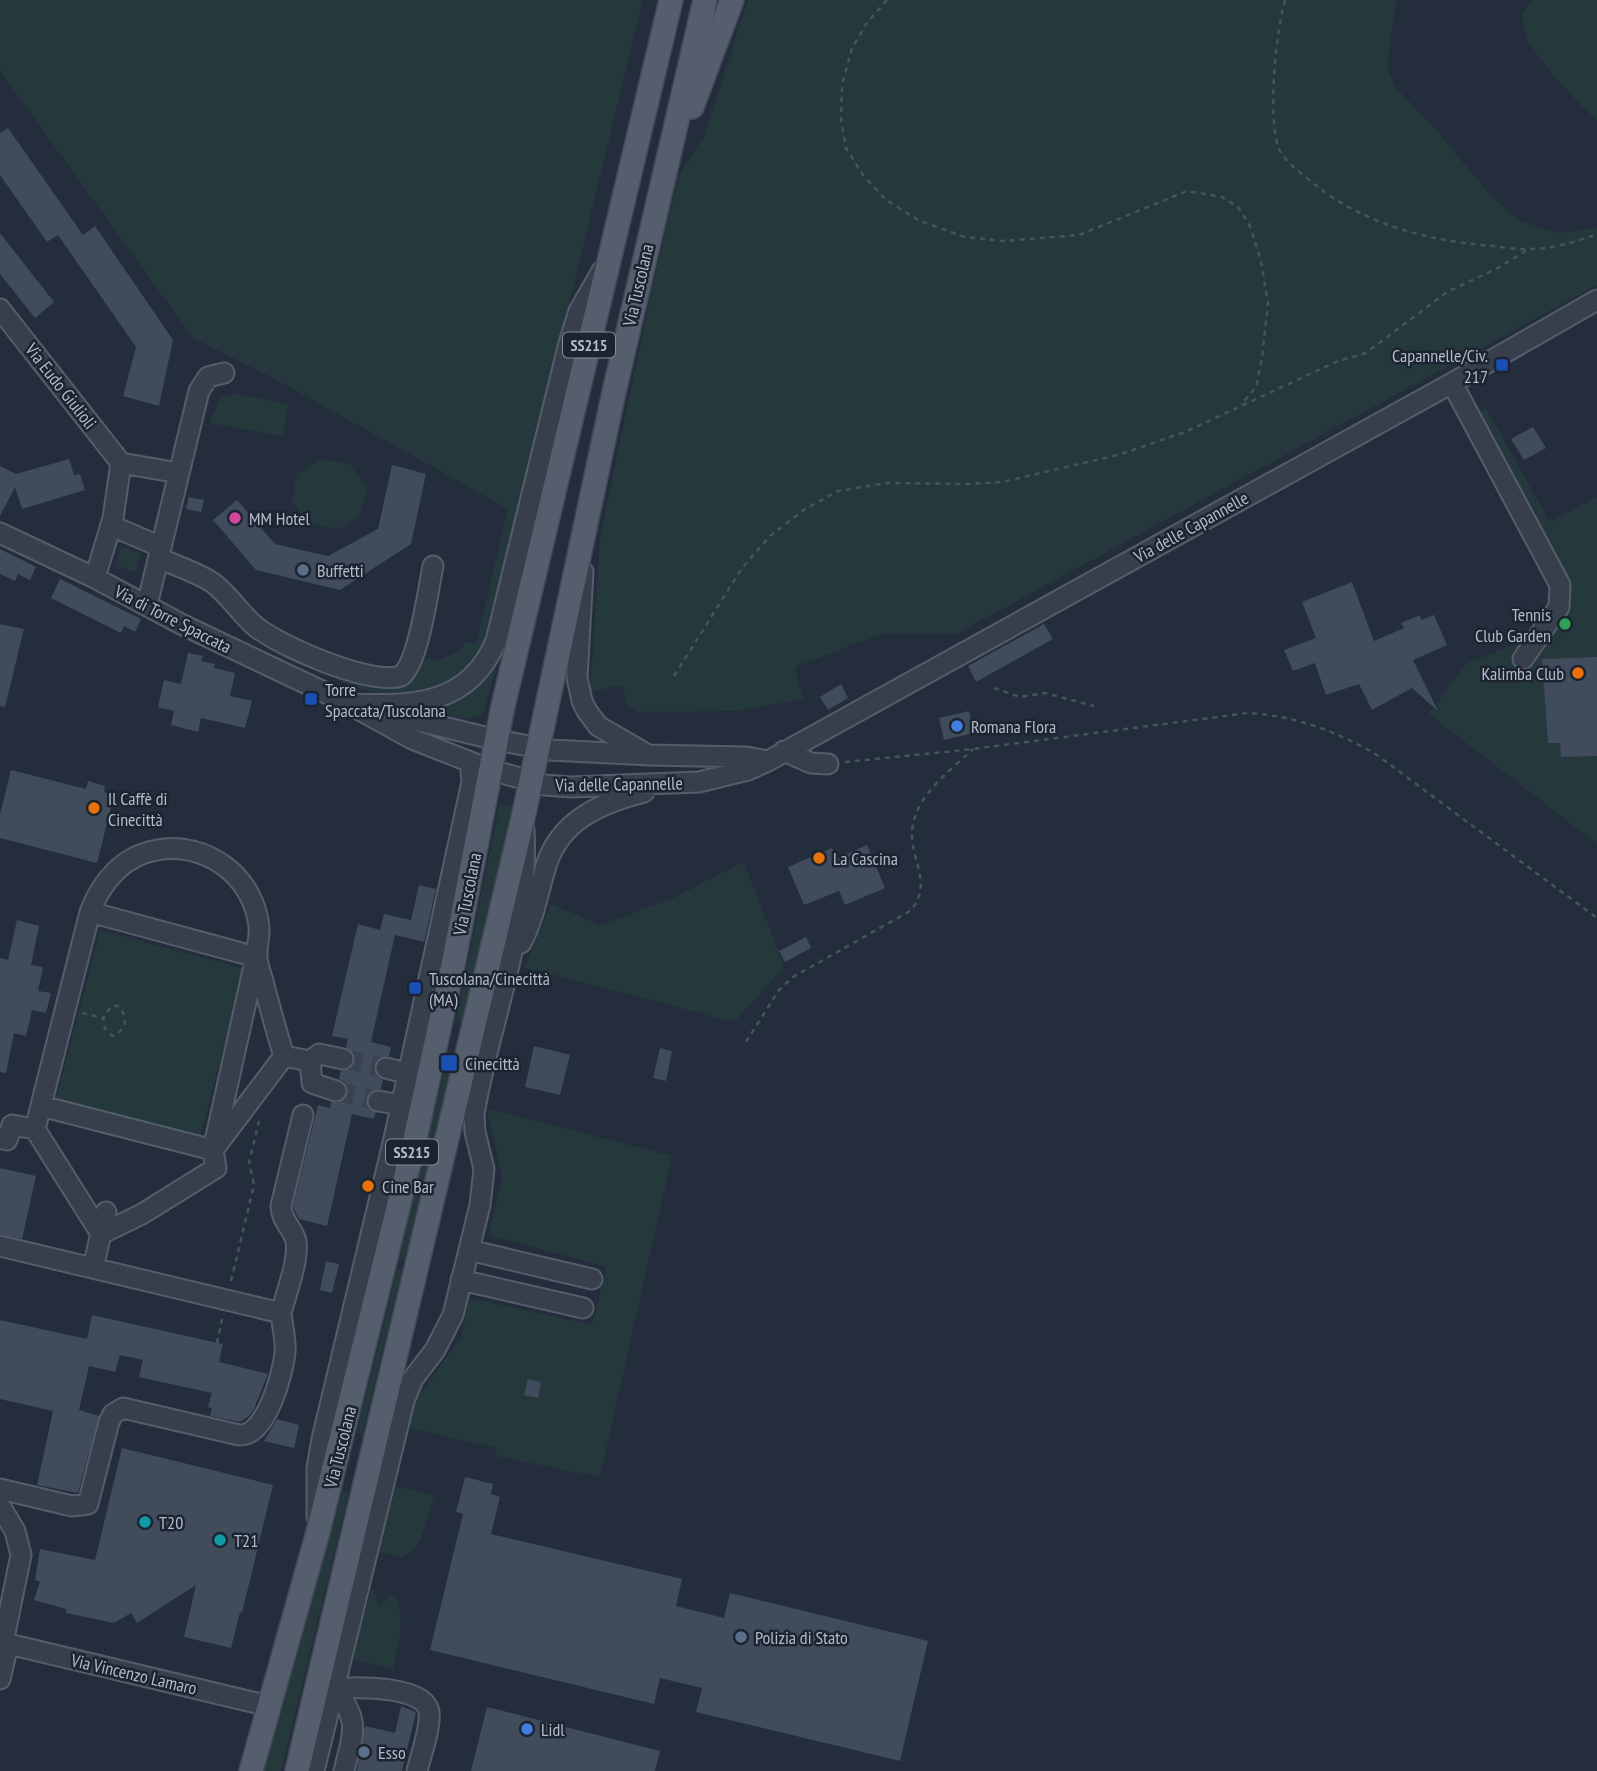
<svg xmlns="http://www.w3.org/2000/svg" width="1597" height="1771" viewBox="0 0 1597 1771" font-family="'PT Sans Narrow',sans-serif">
<rect width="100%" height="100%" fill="#242d3c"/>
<path fill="#25393d" d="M0,0h643l-152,624 -13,30 -9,12 -16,14 -16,10 -47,7 -13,-2 -70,-27 75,22 2,-8c22,-3 32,0 39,-24l14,3 25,-12 2,-7 12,2 32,-135 -231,-129 -84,-42 -193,-267z
M748,0h648l-9,68 9,20 35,36 60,72 28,25 41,12 37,-5v57l-641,349h-75l-86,33 8,32 -66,12 -97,1 -12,-7 -7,-20 -31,7 10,-153 49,-237 29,-125 26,-41z
M1533,0h64v120c-16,-13 -60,-61 -69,-80 -4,-8 -5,-17 -6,-26z
M236,394l52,10 -5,32 -74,-13 13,-26z
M1486,408l64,114 47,-25v347l-168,-130 36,-50 57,-22 23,-36 5,-17 -4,-15 -75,-157z
M320,459l30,5 17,26 -8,26 -22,14 -31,-8 -14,-21 5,-27z
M121,547l20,6 -5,19 -21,-6z
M499,656l-15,56c-12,13 -33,2 -48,-1v-4z
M500,803l14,4 -51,215h-7z
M744,862l40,105 -50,55 -209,-55 26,-63 50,21 72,-27z
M100,930l144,39 -44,168 -144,-38z
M448,1053l7,2 -23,91 -6,-1z
M487,1109l185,47 -72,321 -104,-21 1,-8 -91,-21 7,-23 48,-67 8,-39 123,27 15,-58 -118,-32 13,-57z
M423,1158l6,1 -24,101 -6,-1z
M397,1269l5,2 -40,164 -5,-2z
M396,1486l38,9c-5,20 -11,54 -32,63l-22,-6 4,-16 -2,-1z
M343,1490l6,2 -68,279h-17z
M371,1589l3,1 5,16 12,-12c18,14 6,55 2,75l-41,-9z"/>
<path fill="#404b5b" d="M8,128l75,107 12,-9 78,114 -14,66 -36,-10 13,-49 -78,-112 -11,7 -47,-67v-42z
M0,233l54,69 -19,16 -35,-44z
M1533,427l13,21 -22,12 -13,-21z
M69,459l5,16 6,-1 5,16 -63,19 -7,-22 -15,29v-50l16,8z
M392,465l34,9 -15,70 -71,46 -84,-20 -43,-50 24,-20 38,44 53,12 50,-27z
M189,497l15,3 -3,12 -15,-3z
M0,549l36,18 -6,13 -12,-6 -3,7 -15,-7z
M60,579l81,40 -6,13 -11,-6 -3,7 -70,-35z
M1352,582l22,59 30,-13 -3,-5 19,-8 1,5 13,-5 13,30 -34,15 25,51 -26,-23 -40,22 -13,-26 -33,11 -11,-32 -22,8 -9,-21 32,-12 -14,-36z
M0,624l24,5 -19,78 -5,-1z
M1044,624l9,15 -77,43 -8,-16z
M188,653l15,3 -2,5 14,3 -1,4 21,5 -5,23 22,5 -7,27 -44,-10 -3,14 -27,-7 3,-14 -16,-4 6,-27 17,4z
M1597,657v99l-36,1 -1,-14h-12l-6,-84z
M841,684l7,14 -20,12 -8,-13z
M969,711l5,22 -30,7 -5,-22z
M11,770l75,19 2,-8 17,5 -1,6 10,3 -17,68 -97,-25v-24z
M867,845l18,43 -40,17 -6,-14 -35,14 -16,-38 44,-19 5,10z
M419,885l17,4 -12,53 -29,-7 -24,107 20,5 -2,9 -11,3 -4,7 3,10 6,4 -2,9 -8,1 -7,8 1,8 9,7 -2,6 -22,-5 -25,112 -28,-7 -6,-12 25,-102 12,3 1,-6 7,1 7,-3 3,-11 -3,-7 -6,-3 2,-8 11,-3 3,-7 -1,-6 -8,-8 2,-8 -16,-3 26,-112 22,6 4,-16 27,6z
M17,920l22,6 -8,39 12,2 -5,24 13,2 -5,20 -14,-3 -6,26 -12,-3 -8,40 -6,-1v-114l8,2z
M806,937l5,11 -26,14 -6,-11z
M534,1046l36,9 -10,40 -35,-8z
M660,1048l12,3 -6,30 -13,-3z
M0,1168l36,8 -14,63 -22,-5z
M326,1261l13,3 -7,29 -12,-3z
M92,1315l131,29 -4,18 49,12 -14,35 -6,8 -8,5 -30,-6 2,-8 -4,-1 4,-14 -73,-16 4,-17 -23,-5 -5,17 -26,-6 -10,44 20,6 -21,77 -41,-8 16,-74 -53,-12v-79l87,19z
M528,1379l13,3 -3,16 -14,-3z
M277,1419l22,6 -5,23 -30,-7z
M122,1448l151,37 -31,128 -2,-1 -9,36 -47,-11 12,-52 -59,38 -6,-10 -17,10 -48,-10v-4l-32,-9 6,-18 -5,-2 5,-31 55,11z
M465,1477l28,7 -2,10 9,3 -9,37 191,45 -6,27 48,12 6,-25 198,48 -28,120 -204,-49 6,-24 -42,-10 -6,26 -224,-54 33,-136 -7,-2z
M401,1706l15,6 -14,59h-45l8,-45 30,7z
M487,1707l173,44 -5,20h-184z"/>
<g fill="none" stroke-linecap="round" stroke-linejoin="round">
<path stroke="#394251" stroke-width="19" stroke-dasharray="19 10" stroke-linecap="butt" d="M343,1059l43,9
M336,1091l42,10"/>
<g stroke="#555d6a" stroke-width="23">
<path id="minor" d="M0,309l121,154
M1452,383l108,202 -1,22 -36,52
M121,463l58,10
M112,526l49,21
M0,533l95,45 88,47 164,78 65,36 79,31 54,15 26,2 128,-5 49,-12 20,-9 684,-378 145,-83
M159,558c17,8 38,14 54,25 16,12 27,30 42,43 24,20 116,60 146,50 18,-14 27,-86 32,-110
M583,572l-6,105 5,24 5,10 11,15 45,26
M95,578l18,-60 8,-55
M147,605l52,-214 9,-14 16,-4
M351,704c61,2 118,2 145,-63l73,-298 10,-32 23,-40
M382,712l115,28 53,10 100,5 96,2 22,4
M784,751l27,12 17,1
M90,912c12,-31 33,-56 67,-62 49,-9 97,26 102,77 1,10 -3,21 -2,31 1,10 6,21 8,31 6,22 12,45 19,67l26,5 2,22 24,8
M521,943c13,-24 17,-51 25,-77 14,-46 55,-63 98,-74
M310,1061l9,-7 24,5
M386,1068l23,6
M378,1101l24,4
M35,1129l66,105 41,-20 74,-46 -3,-18 71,-94
M0,1138l7,2 5,-15 23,4 55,-217 166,45 -43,193 -172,-44
M0,1246l281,67c5,-19 18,-53 15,-72 -3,-13 -15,-20 -15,-35l22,-91
M469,1250l123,29
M93,1268l13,-56
M461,1280l122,28
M0,1489l72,17 16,-2 21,-82 4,-8 10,-6 116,27c27,2 44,-61 46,-83 1,-13 -3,-27 -4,-39
M0,1506l15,25 6,24 -18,88
M317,1517v-49l5,-29 71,-296 79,-361 -2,-20
M0,1642l269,64
M0,1679l8,-34
M335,1689c20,-3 91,-3 94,23 2,15 -8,43 -12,59
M335,1689c26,33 18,44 9,82
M314,1771l90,-370 9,-22 22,-29 18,-35 27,-110 4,-36 -9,-37 -1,-18c16,-94 56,-187 50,-284"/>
</g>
<g stroke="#404855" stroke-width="26">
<path id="major" d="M692,107l40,-107
M251,1771l67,-239 97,-393 38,-174 50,-259 168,-706
M297,1771l226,-953 91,-426 91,-392"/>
</g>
<path stroke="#43565a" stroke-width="2.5" stroke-dasharray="5 5" stroke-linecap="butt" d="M887,0l-20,23 -15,25 -10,37 -1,34 5,29 17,27 23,25 34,21 45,16 38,4 76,-6 108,-44 35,6 16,10 12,19 11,35 7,43 -6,54 -6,29 -15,18
M1285,0c-9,32 -18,118 -6,149 6,13 23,25 34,34 50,41 115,58 179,63 12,1 25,4 37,3 23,0 47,-7 68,-15
M674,676l68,-108 28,-32 35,-27 33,-18 49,-8 82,1 33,-2 116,-27 67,-23 153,-71 28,-8 81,-61 51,-24 31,-19
M994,688l26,9 25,-4 49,13
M845,762l128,-13 275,-36c48,3 88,18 129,42l220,163
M524,986l7,-4 6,6
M114,1006h4c11,12 9,23 -5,30 -14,-8 -12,-23 1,-30z
M82,1013l21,5
M746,1042l33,-52 14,-13 117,-66c26,-29 -4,-55 3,-87 6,-31 38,-54 60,-75
M231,1281l23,-96 -5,-22 10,-42
M217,1343l5,-24"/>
<use href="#minor" stroke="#373f4c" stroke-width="19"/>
<use href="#major" stroke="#555e6c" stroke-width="23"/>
</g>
<g fill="#1a4fb4" stroke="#1c2431" stroke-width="2.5">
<rect x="1495" y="358" width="14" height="14" rx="3.5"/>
<rect x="304" y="692" width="14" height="14" rx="3.5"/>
<rect x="408" y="981" width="14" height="14" rx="3.5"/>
<rect x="440" y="1054" width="18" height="18" rx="3.5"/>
</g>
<circle fill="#d1479c" stroke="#1c2431" stroke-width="2.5" cx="235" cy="518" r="7"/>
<g fill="#5c6f8a" stroke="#1c2431" stroke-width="2.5">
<circle cx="303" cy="570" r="7"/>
<circle cx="741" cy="1637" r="7"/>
<circle cx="364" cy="1752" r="7"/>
</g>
<circle fill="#2e9e5b" stroke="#1c2431" stroke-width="2.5" cx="1565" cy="624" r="7"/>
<g fill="#e8710a" stroke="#1c2431" stroke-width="2.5">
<circle cx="1578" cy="673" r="7"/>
<circle cx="94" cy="808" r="7"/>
<circle cx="819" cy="858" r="7"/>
<circle cx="368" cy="1186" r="7"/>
</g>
<g fill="#3f7fe0" stroke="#1c2431" stroke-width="2.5">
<circle cx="957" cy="726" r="7"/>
<circle cx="527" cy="1729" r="7"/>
</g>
<g fill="#0f9aa8" stroke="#1c2431" stroke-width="2.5">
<circle cx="145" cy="1522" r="7"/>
<circle cx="220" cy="1540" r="7"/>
</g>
<g text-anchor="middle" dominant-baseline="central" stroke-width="5" stroke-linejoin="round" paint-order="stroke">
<g fill="#1c2431" stroke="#868d9b" stroke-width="2">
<rect x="563" y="332.5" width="52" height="25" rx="5"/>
<rect x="386" y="1139.5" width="52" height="25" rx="5"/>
</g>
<g font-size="16" font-weight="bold" fill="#b3bac8">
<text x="589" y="345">SS215</text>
<text x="412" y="1152">SS215</text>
</g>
<g font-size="18" fill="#b3bac8" stroke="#1c2431">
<text transform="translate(638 285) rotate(-77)">Via Tuscolana</text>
<text transform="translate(61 386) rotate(52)">Via Eudo Giulioli</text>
<text transform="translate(1191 527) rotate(-29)">Via delle Capannelle</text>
<text transform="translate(173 619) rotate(27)">Via di Torre Spaccata</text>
<text transform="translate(619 784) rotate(-1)">Via delle Capannelle</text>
<text transform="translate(467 894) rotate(-79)">Via Tuscolana</text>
<text transform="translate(340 1447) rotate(-76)">Via Tuscolana</text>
<text transform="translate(134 1674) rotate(13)">Via Vincenzo Lamaro</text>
</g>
<g font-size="18" fill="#b3bac8" stroke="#1c2431" text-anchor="start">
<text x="1488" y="355" text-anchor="end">Capannelle/Civ.<tspan x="1488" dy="21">217</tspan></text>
<text x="249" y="518">MM Hotel</text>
<text x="317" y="570">Buffetti</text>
<text x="1551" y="614" text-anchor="end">Tennis<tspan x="1551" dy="21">Club Garden</tspan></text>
<text x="1564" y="673" text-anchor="end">Kalimba Club</text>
<text x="325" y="689">Torre<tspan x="325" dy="21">Spaccata/Tuscolana</tspan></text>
<text x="971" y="726">Romana Flora</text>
<text x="108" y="798">Il Caffè di<tspan x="108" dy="21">Cinecittà</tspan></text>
<text x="833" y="858">La Cascina</text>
<text x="429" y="978">Tuscolana/Cinecittà<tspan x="429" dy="21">(MA)</tspan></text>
<text x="465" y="1063">Cinecittà</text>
<text x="382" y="1186">Cine Bar</text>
<text x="159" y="1522">T20</text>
<text x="234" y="1540">T21</text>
<text x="755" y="1637">Polizia di Stato</text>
<text x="541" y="1729">Lidl</text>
<text x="378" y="1752">Esso</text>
</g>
</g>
</svg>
